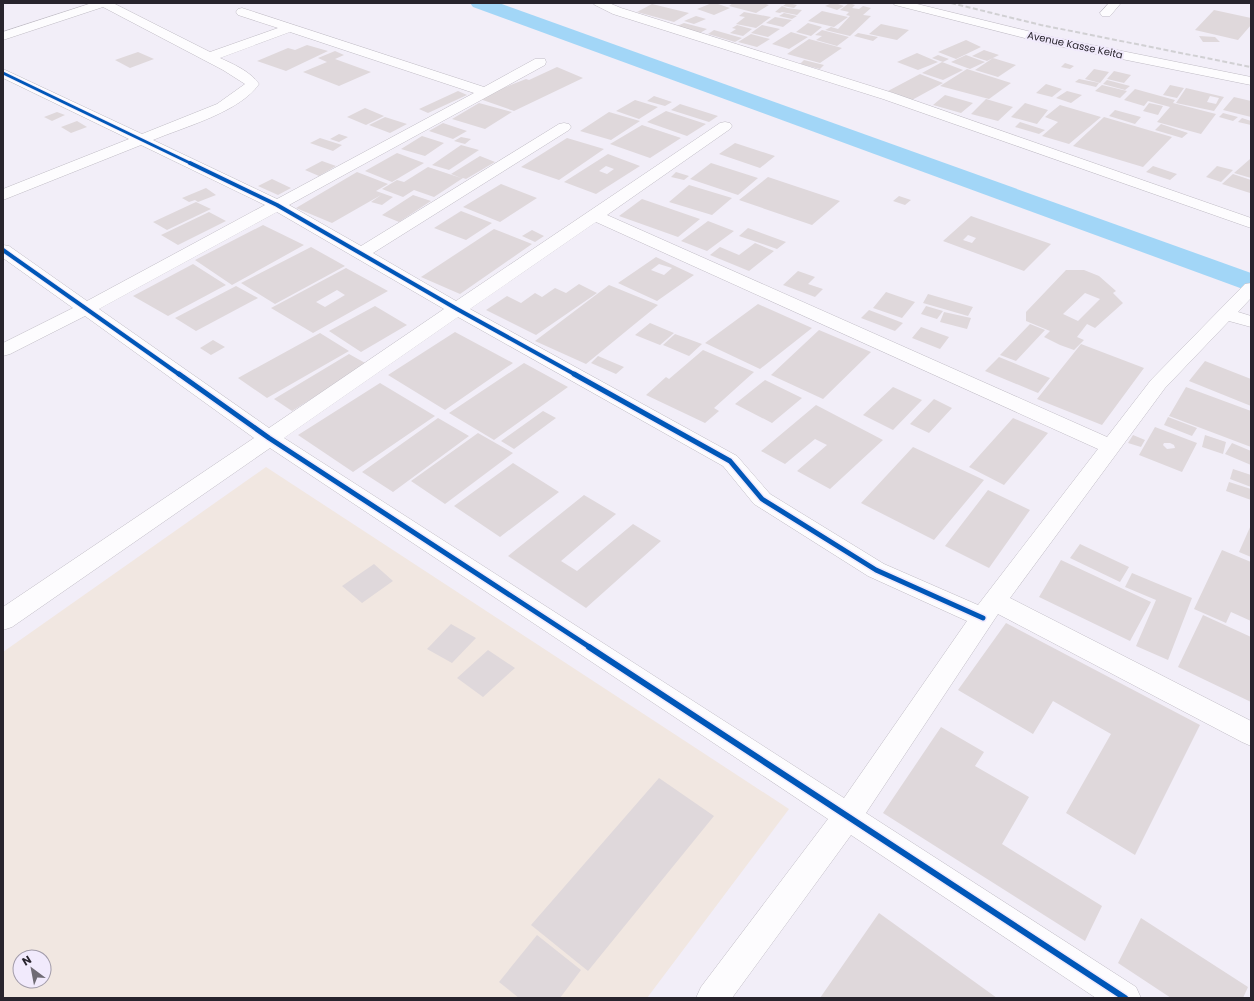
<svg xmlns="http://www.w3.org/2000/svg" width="1254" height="1001" viewBox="0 0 1254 1001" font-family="Poppins,sans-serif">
<rect width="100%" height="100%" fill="#f2eef8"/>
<path fill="#f1e7e1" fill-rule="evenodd" d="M266,467l523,342 -142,189h-644v-346zM20,957h24v24h-24z"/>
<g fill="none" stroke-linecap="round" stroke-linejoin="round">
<path fill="#a2d6f7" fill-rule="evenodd" d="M470,3h29l752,270v19l-778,-285z"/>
</g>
<path fill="#dfd8db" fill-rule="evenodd" d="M712,3h3l15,5 -16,7 -17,-6z
M733,3h30l6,2 -13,8 -27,-7z
M787,3h1l9,2 -3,3 -11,-2z
M832,3h3l9,3 -7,4 -12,-4z
M849,3l6,2 -3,3 7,1 4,-3 8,2 -8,7 8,1 -21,20 -25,-6 6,-3 7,2 12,-13 -4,-1 3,-3 -9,-2z
M652,4l37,9 -15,9 -37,-10z
M782,6l5,2 15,2 -5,5 -15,-3 -2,1 -5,-1z
M1214,10l37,8v7l-13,15 -43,-10z
M822,11l26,6 -14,10 -26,-6z
M744,12l27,5 -15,11 -20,-4 9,-7 -6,-1z
M784,13l13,3 -5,3 -13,-3z
M696,16l10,3 -12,5 -10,-3z
M775,17l17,3 -9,7 -17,-4z
M684,23l23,6 -7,4 -23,-7z
M808,23l14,4 -11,9 -15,-4z
M881,24l28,6 -12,10 -28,-6z
M737,25l15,4 -9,7 -13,-3 6,-4 -4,-1z
M762,25l18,4 -12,8 -17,-4z
M714,30l28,8 -7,4 -27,-8z
M822,30l27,7 -12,9 -21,-6 6,-4 -7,-1z
M791,32l17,5 -19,12 -17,-5z
M858,33l20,4 -5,4 -19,-5z
M751,34l19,5 -13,8 -19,-5z
M1199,36l16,1 5,5h-17z
M809,39l33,9 -22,15 -33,-9z
M966,40l15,7 -25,12 -18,-7z
M307,45l21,6 -42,20 -29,-10 31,-13 7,2z
M984,50l15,5 -12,6 -15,-5z
M335,51l9,4 -9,4 36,13 -32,14 -36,-14 24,-10 -9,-4z
M138,52l16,7 -24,9 -15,-8z
M917,53l21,9 -20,8 -21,-8z
M938,55l11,4 -6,3 -11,-4z
M966,55l19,7 -15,7 -19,-7z
M993,58l23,7 -18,12 -23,-7z
M804,60l20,5 -4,4 -20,-5z
M942,62l21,8 -20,10 -21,-7z
M1065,63l9,3 -4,3 -9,-2z
M557,67l26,11 -69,33 -37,-13 49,-19 3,1z
M967,69l44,14 -22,16 -49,-13z
M1094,69l15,3 -9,11 -15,-4z
M1114,71l17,4 -7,8 -17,-4z
M920,74l23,9 -31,17 -24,-9z
M1079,79l20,4 -3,4 -21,-5z
M1107,80l23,6 -5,4 -22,-6z
M1046,84l16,5 -10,8 -16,-4z
M1102,85l25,6 -7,7 -25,-7z
M1170,85l14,3 -7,10 -14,-3z
M1186,88l38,9 -10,14 -38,-8zM1210,96l9,2 -3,6 -9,-2z
M1135,89l40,11 -2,3 43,11 -15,20 -44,-12 13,-15 -22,-6 -4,5 -20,-6z
M458,91l9,4 -39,18 -9,-4z
M1067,91l15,4 -11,8 -15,-5z
M945,95l28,8 -12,10 -28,-8z
M654,96l18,6 -7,4 -18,-5z
M1234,97l17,4v16l-28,-7z
M986,99l27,8 -15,14 -27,-7z
M635,100l23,7 -19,12 -23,-8z
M479,103l33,9 -27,17 -33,-10z
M1025,103l23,7 -11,14 -26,-7z
M1149,103l14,3 -5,9 -15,-4z
M680,104l38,12 -9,6 -38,-12z
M1060,105l41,12 -32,27 -27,-8 16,-14 -13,-5z
M365,108l19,8 -18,9 -19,-8z
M1115,110l26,7 -6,7 -26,-8z
M666,111l40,13 -19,12 -40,-14z
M57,112l8,3 -13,6 -8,-4z
M609,112l31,9 -29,19 -31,-9z
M1223,113l15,4 -5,4 -14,-4z
M385,117l22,7 -17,9 -21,-8z
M1104,117l68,20 -29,30 -70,-21z
M1242,118l9,3v4l-13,-3z
M77,121l10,6 -16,6 -10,-6z
M1020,122l25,8 -6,4 -24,-7z
M443,123l24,8 -14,8 -24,-8z
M1161,124l27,9 -6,5 -27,-8z
M642,125l39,13 -31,20 -40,-14z
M339,134l9,3 -9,5 -9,-3z
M422,136l22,7 -19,13 -24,-7z
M461,137l10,2 -6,5 -11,-3z
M320,138l22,7 -9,6 -23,-8z
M567,138l37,11 -45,31 -38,-13z
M735,143l40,13 -15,12 -41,-14z
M461,145l18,5 -30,20 -17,-5z
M397,153l27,10 -32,19 -27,-11z
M608,154l32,12 -44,28 -32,-12zM606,166l8,3 -7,5 -8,-3z
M480,156l15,6 -29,17 -3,-1 -29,19 -20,-7 -11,7 -21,-8 15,-9 7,2 24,-15 33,11 -10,-4z
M1250,159l1,1v18l-17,-5z
M322,161l14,5 -17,10 -14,-6z
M711,163l47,15 -20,17 -48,-16z
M1153,166l24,8 -7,6 -24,-8z
M1217,166l16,4 -12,12 -15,-5z
M357,172l31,12 -12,7 17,6 -11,8 -11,-3 10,-7 -49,28 -36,-15z
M676,172l13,4 -5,4 -13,-3z
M1233,174l18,6 -1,13 -28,-9z
M768,177l72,24 -28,24 -73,-25z
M272,179l19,9 -13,7 -20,-9z
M501,184l36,14 -37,24 -37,-15z
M689,185l43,13 -20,17 -43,-13z
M206,188l10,7 -18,7 -3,-2 -6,2 -7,-4z
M413,195l18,6 -32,21 -17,-7z
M899,196l12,4 -6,5 -12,-4z
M642,199l58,20 -22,18 -59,-21z
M196,202l15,7 -44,21 -14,-8z
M461,211l31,12 -26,17 -32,-12z
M209,212l17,9 -48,24 -17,-10z
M971,216l80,28 -27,27 -81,-30zM968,235l8,3 -4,5 -9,-3z
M708,221l26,10 -27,20 -26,-10z
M263,225l41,20 -72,40 -37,-25z
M748,228l38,14 -9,7 -38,-13z
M494,229l38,15 -72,50 -39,-17z
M532,230l12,6 -9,6 -13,-6z
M755,243l19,8 -25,20 -39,-16 10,-8 19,8z
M311,247l34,19 -70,38 -34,-21z
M656,257l38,18 -37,26 -39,-18zM659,264l13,4 -8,7 -13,-5z
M193,264l33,21 -58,31 -35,-20z
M346,268l42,23 -75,42 -42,-25zM337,290l8,5 -20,12 -9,-5z
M1066,270h18l15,6 17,15 -3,2 10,10 -28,25 -8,-4 -10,13 7,3 -10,10 -14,-5 -16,-8 6,-6 -24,-10v-9zM1085,293l15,6 -22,22 -15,-7z
M798,271l17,6 -7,7 15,5 -8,8 -32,-12z
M579,284l18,9 -61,42 -50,-25 21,-14 14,7 14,-10 7,4 13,-9 11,5z
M609,285l49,20 -72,59 -51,-23z
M236,286l22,12 -62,33 -21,-13z
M886,292l29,10 -13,16 -29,-10z
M928,294l45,13 -5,9 -45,-13z
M758,304l54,24 -52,41 -55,-26z
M375,306l32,19 -46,27 -32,-21z
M926,306l17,5 -6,8 -16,-5z
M869,310l34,13 -8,8 -34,-13z
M944,312l27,6 -4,11 -27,-7z
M650,323l24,10 -14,12 -25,-10z
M1030,324l15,6 -29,31 -16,-6z
M921,327l28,10 -9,12 -28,-11z
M819,330l52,22 -48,47 -52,-24z
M455,332l58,31 -68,47 -57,-35z
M320,333l29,18 -82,47 -29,-20z
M675,334l27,10 -13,12 -26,-11z
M213,340l12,7 -14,8 -11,-7z
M1081,344l63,24 -42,57 -65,-26z
M703,350l51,22 -40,36 5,3 -14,12 -59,-28 20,-18 3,2z
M349,354l18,10 -75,47 -18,-12z
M598,356l26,11 -8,7 -25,-11z
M999,357l51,21 -12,15 -53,-22z
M1205,361l46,18v27l-62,-25z
M524,363l44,24 -74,53 -45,-27z
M765,380l37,18 -30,25 -37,-19z
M380,383l55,33 -82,56 -55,-37z
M893,387l29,13 -29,30 -30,-15z
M1186,387l65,24v36l-82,-31z
M934,399l18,9 -23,25 -19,-9z
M816,405l67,35 -53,49 -33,-18 30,-26 -12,-6 -30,25 -24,-13z
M543,411l13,7 -42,31 -13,-8z
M1168,417l29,11 -5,8 -28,-11z
M438,418l31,18 -76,56 -31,-20z
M1013,418l35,15 -44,52 -35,-18z
M1155,427l42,16 -15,29 -43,-17zM1164,443h6l4,2 1,3 -8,1 -4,-4z
M478,433l35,20 -68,51 -34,-23z
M1133,435l12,5 -4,7 -13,-4z
M1205,435l21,7 -3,12 -21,-7z
M1232,443l19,8v14l-26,-11z
M913,447l71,33 -50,60 -73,-37z
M513,463l46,29 -59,45 -46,-31z
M1233,469l18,6v12l-21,-8z
M1229,482l22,7v11l-25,-9z
M988,490l42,20 -41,58 -44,-22z
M584,495l32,19 -55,47 16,10 56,-47 28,17 -75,67 -78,-52z
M1251,525v32l-12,-5z
M1080,544l49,23 -9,15 -50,-24z
M1222,550l29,12v59l-20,-9 -5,11 -32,-14z
M1061,560l90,42 -21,39 -91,-44z
M374,564l19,17 -31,22 -20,-17z
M1132,573l60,25 -24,62 -32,-14 20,-46 -31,-13z
M1203,615l48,22v65l-73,-35z
M1006,623l194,102 -65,130 -69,-42 45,-79 -58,-33 -20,33 -75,-44z
M451,624l25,14 -24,25 -25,-14z
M488,650l27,18 -32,29 -26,-19z
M941,727l43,25 -9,14 54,31 -27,47 100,62 -17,35 -202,-128z
M659,778l55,38 -126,155 -57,-46z
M879,913l118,85h-177z
M1141,918l107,69 -5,11h-72l-53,-35z
M537,935l44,35 -21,28h-41l-20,-16z"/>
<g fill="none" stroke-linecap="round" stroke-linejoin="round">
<g stroke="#c0bcc5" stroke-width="1">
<path id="minor" d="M92,3h21l97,49 68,-24 -40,-13 -2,-3 2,-3 4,-1 242,79 51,-28h10l1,3 -1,3 -256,140 72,41 198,-122 5,-1 5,1 2,3 -2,3 -196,123 83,48 264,-178 5,-1 5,1 2,3 -2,3 -123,86 500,222 44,-57 94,-96 6,-1v15l-13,14 13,4v11l-22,-6 -64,67 -155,210 241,123v25l-9,-4 -244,-128 -132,199 270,174 5,11h-45l-245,-163 -119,163h-36l5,-11 127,-168 -558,-371 -258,179 -9,3v-23l251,-169 -169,-122 -75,38 -7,2v-13l70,-35 -70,-50v-13l6,1 78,55 178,-96 -124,-60 -138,55v-11l126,-50 -126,-61v-9l139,65 75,-30 28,-20 -22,-14 -120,-63 -100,33v-8zM290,32l184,61 -197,106 -124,-59c31,-13 87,-28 106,-56 -9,-13 -26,-20 -39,-26zM277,212l167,97 -175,119 -170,-119zM596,222l502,227 -120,156 -94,-41 -114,-70 -33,-38 -267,-147zM458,317l265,149 31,38 114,72 99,45 -123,177 -560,-360z
M593,3h16l12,5 272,85 358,125v10l-368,-129 -270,-85 -18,-9z
M1109,3h12l-11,13h-8l-2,-3z"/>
</g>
<g stroke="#c0bcc5" stroke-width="1">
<path id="major" d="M893,3h20l139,34 199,40v8l-199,-40 -157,-40z"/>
</g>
<use href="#minor" fill="#fdfcfe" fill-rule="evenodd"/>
<use href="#major" fill="#fdfcfe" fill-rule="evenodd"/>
<path stroke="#d1d0d3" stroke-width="2" stroke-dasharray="5 2.5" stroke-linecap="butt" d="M951,3l90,22 210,42"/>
<g stroke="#f1eafc" stroke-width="4.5">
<path id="cycleway-far3" d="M3,73l189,91"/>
</g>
<g stroke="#f1eafc" stroke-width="6">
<path id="cycleway-far2" d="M190,163l87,42 180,104 119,66
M3,250l177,125"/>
</g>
<g stroke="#f1eafc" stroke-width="8">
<path id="cycleway-far1" d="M179,374l90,64 322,210
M574,374l156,87 32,38 114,71 107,48"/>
</g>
<g stroke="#f1eafc" stroke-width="9">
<path id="cycleway" d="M589,647l536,351"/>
</g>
<use href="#cycleway-far3" stroke="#0057b8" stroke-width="3"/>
<use href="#cycleway-far2" stroke="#0057b8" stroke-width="4"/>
<use href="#cycleway-far1" stroke="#0057b8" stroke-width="5"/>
<use href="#cycleway" stroke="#0057b8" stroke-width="6"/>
</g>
<g text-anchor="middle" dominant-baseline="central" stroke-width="4" stroke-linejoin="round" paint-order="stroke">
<g font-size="10" fill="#28242d" stroke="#f1eafc">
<text transform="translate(1075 45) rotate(12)">Avenue Kasse Keita</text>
</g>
</g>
<rect width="1254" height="1001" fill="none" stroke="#28242d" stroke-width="8"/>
<g transform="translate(32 969) rotate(328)"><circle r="19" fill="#f1eafc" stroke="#a19ba9"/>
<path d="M0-3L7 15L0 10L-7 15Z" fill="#6f6b74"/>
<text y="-6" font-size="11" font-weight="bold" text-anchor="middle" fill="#28242d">N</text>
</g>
</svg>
